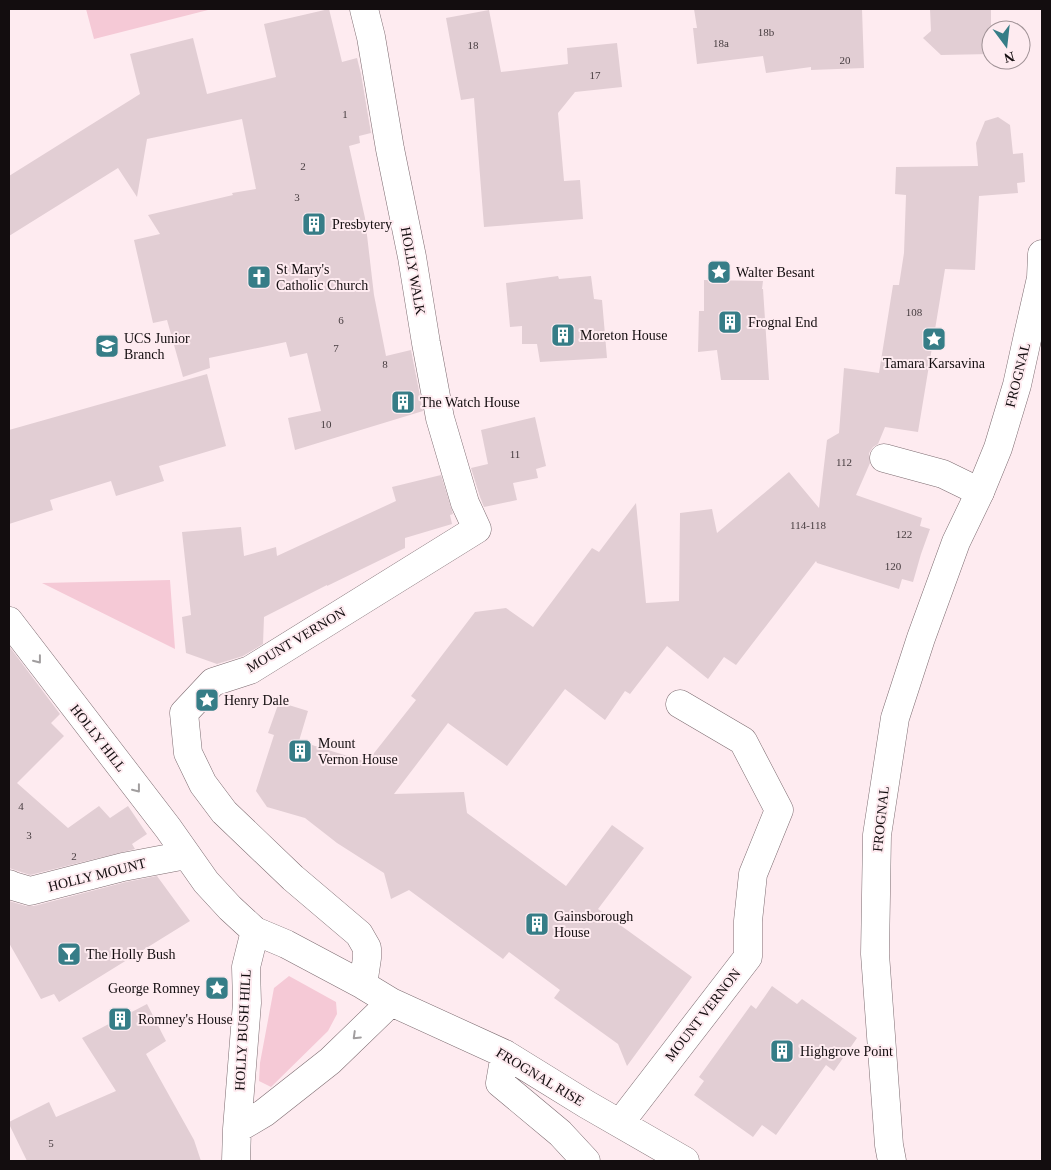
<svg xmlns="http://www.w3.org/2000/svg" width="1051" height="1170" viewBox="0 0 1051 1170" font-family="'Times New Roman',serif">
<rect width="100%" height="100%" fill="#feebf0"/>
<path fill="#f5c9d6" d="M86,9h126l-118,30z
M170,580l5,69 -133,-66z
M289,976l47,26 1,12 -9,17 -57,56 -12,-6 1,-18 14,-75z"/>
<path fill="#e2ced4" d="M329,9l13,53 15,-4 4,16 10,59 -12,3 1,7 -11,3 16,72 9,77 12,61 25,-6 12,61 -128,39 -7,-32 33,-7 -14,-58 -17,4 -4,-15 -77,16 1,10 -27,9 -16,-57 -14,3 -19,-83 26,-6 -12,-19 85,-20 -1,-2 24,-4 -14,-70 -95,20 -10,58 -19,-29 -109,68v-60l131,-82 -10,-40 63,-16 14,56 69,-17 -12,-53z
M694,9h168l2,59 -53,2v-3l-45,6 -3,-17 -66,8 -4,-36h4z
M930,9h61v45l-50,1 -18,-17 8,-7z
M489,10l12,62 67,-8 -1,-16 50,-5 5,44 -47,5 -17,21 6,68 16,-1 3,39 -99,8 -10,-129 -13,2 -15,-82z
M998,117l12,8 3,29 10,-1 2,29 -8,1 1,10 -39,3 -4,74 -30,-1 -27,163 -33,-5 -7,17 -5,3 -4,6 1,10 -14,32 66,23 -2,8 10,3 -9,25 -8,28 -11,-3 -3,10 -82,-26 -1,-2 -80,104 -12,-8 -16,22 -41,-33 -37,48 -5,-3 -20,29 -40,-31 -58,77 -59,-43 -54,71 70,-2 3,21 99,73 46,-61 32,23 -46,61 94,68 -65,89 -9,-22 -64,-46 6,-8 -51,-38 -6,7 -94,-69 -18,9 -7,-26 -47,-30 -32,-25 -38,-11 -11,-16 18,-56 -6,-2 11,-31 29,9 -9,30 68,21 49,-62 -5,-4 64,-84 31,-4 27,19 59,-79 7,4 37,-49 10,100 33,-2 1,-88 32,-4 5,24 72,-61 30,36 8,-68 12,-7 5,-65 35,5 14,-88h6l5,-32 2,-58 -11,-1 1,-27 82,-1 -2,-23 9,-22z
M558,276l1,3 32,-3 3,23 8,1 5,58 -67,4 -3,-18h-15v-18l-12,1 -4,-44z
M704,280l59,1 -1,8h1l6,91h-48l-4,-30 -19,2 1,-41h5z
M207,374l19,72 -67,20 5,15 -48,15 -5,-15 -61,19 3,10 -44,14v-94z
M535,417l11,49 -10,3 2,9 -25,5 4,17 -33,7 -4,-10 -9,-29 17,-4 -7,-34z
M441,475l12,39 -3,1 2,9 -47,14v10l-78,38v-1l-63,32 -1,27 -20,12 -26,8 -31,-11 -4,-36 9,-2 -9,-83 59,-5 3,29 32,-9 1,9 119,-55 -4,-14z
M9,646l51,68 -9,9 13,13 -47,47 51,45 31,-22 11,12 18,-12 19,28 -15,10 3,5 -105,26 -21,-7z
M157,876l19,26 14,19 -131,81 -5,-8 -13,5 -32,-56v-42l17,5h8l92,-24z
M772,986l25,18 5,-5 55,39 -23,33 -8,-6 -50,70 -14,-10 -9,12 -59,-42 10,-14 -5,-4 52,-72 5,4z
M147,1004l19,37 -20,13 48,86 7,21h-174l-18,-37v-2l40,-20 7,15 60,-26 -34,-53z"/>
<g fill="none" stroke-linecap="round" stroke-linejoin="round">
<g stroke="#7d6c71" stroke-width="29">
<path id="street" d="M884,458l59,16 37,18
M9,621l159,207 38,54 24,26 25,23 31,13 77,41 28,17 114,52 81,50 99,57
M9,884l4,2 17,5 93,-24 63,-12
M363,985l4,-27v-10l-8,-14 -66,-56 -69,-66 -21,-28 -15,-31 -4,-40 29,-31 37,-12 227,-141 -12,-26 -25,-85 -14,-75 -14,-86 -22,-108 -19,-112 -7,-28
M505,1054l-5,29 60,50 26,28
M620,1123l128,-166v-36l5,-47 26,-64 -36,-69 -63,-37
M237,1129l27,-16 66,-52 61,-59
M236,1161l1,-32 10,-126 -1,-36 9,-36"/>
</g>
<g stroke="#7d6c71" stroke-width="29">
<path id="secondary" d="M892,1161l-3,-16 -14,-191 2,-119 18,-117 26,-80 35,-96 24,-50 18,-44 19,-63 11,-50 13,-57 1,-24"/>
</g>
<use href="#street" stroke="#fff" stroke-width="28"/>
<use href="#secondary" stroke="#fff" stroke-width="28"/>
</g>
<defs><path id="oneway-chevron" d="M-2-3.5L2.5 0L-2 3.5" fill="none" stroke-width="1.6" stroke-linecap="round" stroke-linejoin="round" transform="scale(1.25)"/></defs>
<g stroke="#a19e9f">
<use href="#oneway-chevron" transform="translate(38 660) rotate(52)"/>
<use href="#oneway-chevron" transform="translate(137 789) rotate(52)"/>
<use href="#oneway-chevron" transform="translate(356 1036) rotate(136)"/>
</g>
<defs>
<g id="building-square" transform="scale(1.25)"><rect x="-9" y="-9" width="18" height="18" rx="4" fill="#367d87" stroke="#feebf0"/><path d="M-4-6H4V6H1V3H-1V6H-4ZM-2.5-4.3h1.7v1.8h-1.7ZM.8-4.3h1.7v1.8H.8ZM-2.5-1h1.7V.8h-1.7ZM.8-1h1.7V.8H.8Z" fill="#fff"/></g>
<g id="sight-square" transform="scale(1.25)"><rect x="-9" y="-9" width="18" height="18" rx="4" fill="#367d87" stroke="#feebf0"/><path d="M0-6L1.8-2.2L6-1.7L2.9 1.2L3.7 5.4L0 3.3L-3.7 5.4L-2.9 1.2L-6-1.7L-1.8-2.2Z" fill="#fff"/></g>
<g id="church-square" transform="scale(1.25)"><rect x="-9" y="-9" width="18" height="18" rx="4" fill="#367d87" stroke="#feebf0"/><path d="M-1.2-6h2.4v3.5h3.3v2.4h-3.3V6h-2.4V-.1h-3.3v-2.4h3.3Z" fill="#fff"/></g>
<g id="school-square" transform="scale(1.25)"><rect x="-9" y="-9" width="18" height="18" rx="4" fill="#367d87" stroke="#feebf0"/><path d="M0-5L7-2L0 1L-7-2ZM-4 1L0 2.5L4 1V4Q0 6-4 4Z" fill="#fff"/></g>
<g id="bar-square" transform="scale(1.25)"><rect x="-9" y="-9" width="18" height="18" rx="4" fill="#367d87" stroke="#feebf0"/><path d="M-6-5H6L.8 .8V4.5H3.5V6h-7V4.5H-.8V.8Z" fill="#fff"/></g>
</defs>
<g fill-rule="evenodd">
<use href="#building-square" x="314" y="224"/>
<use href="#sight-square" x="719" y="272"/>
<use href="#church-square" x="259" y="277"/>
<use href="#building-square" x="730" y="322"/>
<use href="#building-square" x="563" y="335"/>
<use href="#sight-square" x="934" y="339"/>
<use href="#school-square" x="107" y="346"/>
<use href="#building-square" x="403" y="402"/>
<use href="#sight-square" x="207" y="700"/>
<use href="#building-square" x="300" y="751"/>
<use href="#building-square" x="537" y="924"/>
<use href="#bar-square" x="69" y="954"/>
<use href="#sight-square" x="217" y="988"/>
<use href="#building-square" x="120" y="1019"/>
<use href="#building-square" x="782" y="1051"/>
</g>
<g text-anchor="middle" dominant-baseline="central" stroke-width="4" stroke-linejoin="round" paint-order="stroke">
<g font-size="11" fill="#473d40">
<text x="766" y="32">18b</text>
<text x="721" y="43">18a</text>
<text x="473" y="45">18</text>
<text x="845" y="60">20</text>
<text x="595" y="75">17</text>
<text x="345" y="114">1</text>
<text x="303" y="166">2</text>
<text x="297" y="197">3</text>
<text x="914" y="312">108</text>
<text x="341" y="320">6</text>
<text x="336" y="348">7</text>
<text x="385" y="364">8</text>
<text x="326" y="424">10</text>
<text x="515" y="454">11</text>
<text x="844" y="462">112</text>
<text x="808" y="525">114-118</text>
<text x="904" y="534">122</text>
<text x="893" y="566">120</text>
<text x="21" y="806">4</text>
<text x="29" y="835">3</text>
<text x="74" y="856">2</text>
<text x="51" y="1143">5</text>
</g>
<g font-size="14" fill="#130d0f" stroke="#feebf0" text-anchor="start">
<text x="332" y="224">Presbytery</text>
<text x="276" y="269">St Mary's<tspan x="276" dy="16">Catholic Church</tspan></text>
<text x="736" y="272">Walter Besant</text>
<text x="748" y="322">Frognal End</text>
<text x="580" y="335">Moreton House</text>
<text x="124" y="338">UCS Junior<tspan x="124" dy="16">Branch</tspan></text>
<text x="934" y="363" text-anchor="middle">Tamara Karsavina</text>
<text x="420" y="402">The Watch House</text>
<text x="224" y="700">Henry Dale</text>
<text x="318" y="743">Mount<tspan x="318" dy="16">Vernon House</tspan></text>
<text x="554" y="916">Gainsborough<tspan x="554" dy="16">House</tspan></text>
<text x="86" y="954">The Holly Bush</text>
<text x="200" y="988" text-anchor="end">George Romney</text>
<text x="138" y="1019">Romney's House</text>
<text x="800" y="1051">Highgrove Point</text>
</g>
<g font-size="14" fill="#130d0f" stroke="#feebf0">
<text transform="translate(413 271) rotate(80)">HOLLY WALK</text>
<text transform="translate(1018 375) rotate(-76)">FROGNAL</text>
<text transform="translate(296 640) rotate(-31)">MOUNT VERNON</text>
<text transform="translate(98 738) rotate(52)">HOLLY HILL</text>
<text transform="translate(881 819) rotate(-84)">FROGNAL</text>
<text transform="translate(97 875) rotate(-14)">HOLLY MOUNT</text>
<text transform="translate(703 1015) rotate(-52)">MOUNT VERNON</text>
<text transform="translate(243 1030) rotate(-87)">HOLLY BUSH HILL</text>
<text transform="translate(540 1077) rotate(31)">FROGNAL RISE</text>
</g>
</g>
<rect width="1051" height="1170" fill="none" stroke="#130d0f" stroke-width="20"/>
<g transform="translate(1006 45) rotate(165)"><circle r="24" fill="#feebf0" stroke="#a09296"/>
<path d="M0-4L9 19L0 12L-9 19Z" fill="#367d87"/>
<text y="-8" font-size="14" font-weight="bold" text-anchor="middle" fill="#130d0f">N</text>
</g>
</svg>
